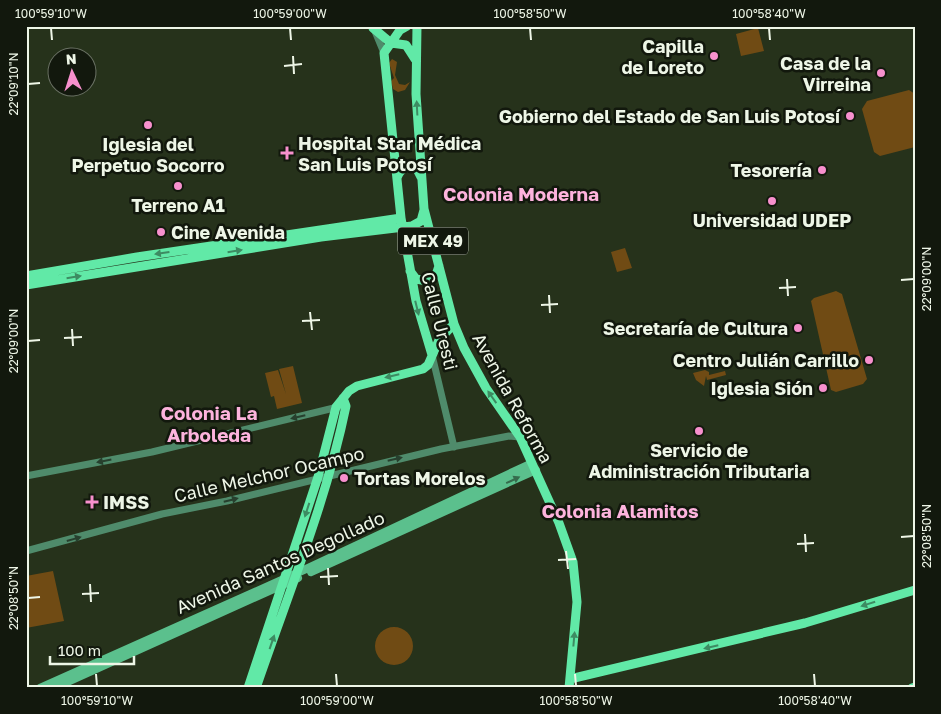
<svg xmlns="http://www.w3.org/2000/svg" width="941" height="714" viewBox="0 0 941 714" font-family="'Golos Text',sans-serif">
<rect width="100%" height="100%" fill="#26321b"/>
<path fill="#704b14" d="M758,28l6,23 -23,5 -5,-22z
M392,59l5,3 -2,13 4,9 6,1 5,-3 -5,8 -7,2 -5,-3 -2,-8 3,-3 -5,-15z
M909,90l6,4v53l-35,9 -6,-4 -12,-43 5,-8z
M625,248l7,20 -15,4 -6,-20z
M836,291l6,3 25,85 -4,5 -27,8 -5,-2 -20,-89 3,-3z
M293,366l9,37 -25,6 -3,-13 -3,1 -6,-24 13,-3 8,24 -7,-25z
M705,370l4,2v3l16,-4 1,4 -19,5 -1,-4 -2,10 -8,-6 -3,-7z
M53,571l11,50 -38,7v-52z
M375 646a19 19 0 1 1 38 0a19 19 0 1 1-38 0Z"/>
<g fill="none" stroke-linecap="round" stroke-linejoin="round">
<path stroke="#4f8b6b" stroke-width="7" d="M374,29l10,24
M432,355l22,92
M26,476l126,-24 186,-45
M26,551l136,-37 65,-13 214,-52 68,-13 11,1"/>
<path stroke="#5bc08d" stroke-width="8" d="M311,572l225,-102
M40,688l266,-119 226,-106
M54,688l244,-110"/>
<path stroke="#61e9a7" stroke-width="9" d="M407,26l-7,4 -16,23 17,165 15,83 16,54
M417,26l-1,68 8,115 30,115 10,24 22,40 34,49 39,86 14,39 4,40 -8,86
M373,28l18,15 15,2 9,14
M397,178c3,-10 11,-13 20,-9l4,8
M410,271l6,8 11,2 9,-6 3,-9
M26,276l111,-19 264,-39
M26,285l295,-48 91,-11 9,-5 3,-11
M570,679l235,-56 110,-33
M248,688l70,-211 18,-70 13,-16 8,-5 66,-17 5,-4 11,-25 15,-16
M256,688c32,-94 70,-185 90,-282l-3,-8
M912,688l3,-1"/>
</g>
<defs><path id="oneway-solid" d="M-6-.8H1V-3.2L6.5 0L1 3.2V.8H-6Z" transform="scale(1.25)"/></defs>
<g fill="#3d8b62">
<use href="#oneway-solid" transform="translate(417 108) rotate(-93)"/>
<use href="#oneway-solid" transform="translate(235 251) rotate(-9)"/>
<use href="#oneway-solid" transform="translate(162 253) rotate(172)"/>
<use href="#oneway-solid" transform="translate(74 277) rotate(-9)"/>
<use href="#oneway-solid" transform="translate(417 308) rotate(76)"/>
<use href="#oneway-solid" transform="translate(392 376) rotate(167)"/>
<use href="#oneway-solid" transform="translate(492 397) rotate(-125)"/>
<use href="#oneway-solid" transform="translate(307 510) rotate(108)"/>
<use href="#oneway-solid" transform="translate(868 604) rotate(163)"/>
<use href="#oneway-solid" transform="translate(574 639) rotate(-85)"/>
<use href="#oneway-solid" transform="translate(272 642) rotate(-71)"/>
<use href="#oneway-solid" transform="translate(711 647) rotate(167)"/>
</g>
<g fill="#27402e">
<use href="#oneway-solid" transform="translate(298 417) rotate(167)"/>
<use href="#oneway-solid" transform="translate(395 459) rotate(-13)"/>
<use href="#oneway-solid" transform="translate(104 461) rotate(169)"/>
<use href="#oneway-solid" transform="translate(231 500) rotate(-14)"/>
<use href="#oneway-solid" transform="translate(74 539) rotate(-16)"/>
</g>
<use fill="#366c4d" href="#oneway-solid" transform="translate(513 480) rotate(-25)"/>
<path fill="none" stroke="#eef6e7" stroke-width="2" d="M51,28l1,12M290,28l1,12M530,28l1,12M769,28l1,12M293,56l1,18M284,66l18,-2M28,84l12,-1M787,279l1,17M901,280l13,-1M779,288l17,-1M549,295l1,18M541,305l17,-1M310,312l2,18M302,321l18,-1M72,329l1,17M64,338l18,-1M28,341l12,-1M805,534l1,18M901,537l13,-1M797,544l17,-1M566,551l2,18M558,560l18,-1M328,568l1,17M320,577l18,-1M90,584l1,18M82,594l17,-1M28,598l12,-1M96,674l1,12M336,674l1,12M575,674l1,12M814,674l1,12"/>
<g fill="#f790cd" stroke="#12180d" stroke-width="2">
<circle cx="714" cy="56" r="5"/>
<circle cx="881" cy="73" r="5"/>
<circle cx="850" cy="116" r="5"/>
<circle cx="148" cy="125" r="5"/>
<path d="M284.5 145.5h5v5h5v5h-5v5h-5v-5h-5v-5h5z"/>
<circle cx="822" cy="170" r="5"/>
<circle cx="178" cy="186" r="5"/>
<circle cx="772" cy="201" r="5"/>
<circle cx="161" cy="232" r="5"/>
<circle cx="798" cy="328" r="5"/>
<circle cx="869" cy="360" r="5"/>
<circle cx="823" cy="388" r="5"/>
<circle cx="699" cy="431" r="5"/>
<circle cx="344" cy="478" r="5"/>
<path d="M89.5 494.5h5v5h5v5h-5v5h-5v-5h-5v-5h5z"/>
</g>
<g text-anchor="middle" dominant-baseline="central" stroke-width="5" stroke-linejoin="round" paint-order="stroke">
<rect fill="#12180d" stroke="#acb3a6" stroke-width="1" x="398" y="227.5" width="70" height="27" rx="4"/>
<g font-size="16" font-weight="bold" fill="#eef6e7">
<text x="433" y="241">MEX 49</text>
</g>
<g font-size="18" font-weight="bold" fill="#eef6e7" stroke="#12180d" text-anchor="end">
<text x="704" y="46">Capilla<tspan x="704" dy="21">de Loreto</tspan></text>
<text x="871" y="63">Casa de la<tspan x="871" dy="21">Virreina</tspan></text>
<text x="840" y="116">Gobierno del Estado de San Luis Potosí</text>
<text x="298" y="143" text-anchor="start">Hospital Star Médica<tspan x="298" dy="21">San Luis Potosí</tspan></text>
<text x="148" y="144" text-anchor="middle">Iglesia del<tspan x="148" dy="21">Perpetuo Socorro</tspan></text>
<text x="812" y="170">Tesorería</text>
<text x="178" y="205" text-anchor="middle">Terreno A1</text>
<text x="772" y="220" text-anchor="middle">Universidad UDEP</text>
<text x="171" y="232" text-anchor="start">Cine Avenida</text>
<text x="788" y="328">Secretaría de Cultura</text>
<text x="859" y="360">Centro Julián Carrillo</text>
<text x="813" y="388">Iglesia Sión</text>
<text x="699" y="450" text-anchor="middle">Servicio de<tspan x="699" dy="21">Administración Tributaria</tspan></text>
<text x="354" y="478" text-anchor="start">Tortas Morelos</text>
<text x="103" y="502" text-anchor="start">IMSS</text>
</g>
<g font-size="18" fill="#eef6e7" stroke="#12180d">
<text transform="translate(440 321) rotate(76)">Calle Uresti</text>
<text transform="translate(513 398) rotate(61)">Avenida Reforma</text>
<text transform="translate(269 474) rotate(-13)">Calle Melchor Ocampo</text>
<text transform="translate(280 562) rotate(-24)">Avenida Santos Degollado</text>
</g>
<g font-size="19" font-weight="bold" fill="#fdb3dd" stroke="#12180d">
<text x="521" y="193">Colonia Moderna</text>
<text x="209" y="412">Colonia La<tspan x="209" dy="22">Arboleda</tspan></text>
<text x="620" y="510">Colonia Alamitos</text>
</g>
</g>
<rect width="941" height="714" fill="none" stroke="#12180d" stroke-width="55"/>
<g transform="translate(72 72) rotate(356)"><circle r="24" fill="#12180d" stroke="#6a7164"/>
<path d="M0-4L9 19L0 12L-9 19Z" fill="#f790cd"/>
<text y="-8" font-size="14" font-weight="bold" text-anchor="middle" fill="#eef6e7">N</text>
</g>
<path d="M50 656v8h84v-8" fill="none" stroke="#eef6e7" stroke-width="2.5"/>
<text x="58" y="656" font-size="15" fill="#eef6e7" stroke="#12180d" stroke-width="4" paint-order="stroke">100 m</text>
<rect x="28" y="28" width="886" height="658" fill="none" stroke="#eef6e7" stroke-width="2"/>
<g font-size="12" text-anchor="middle" fill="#eef6e7">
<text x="51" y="18">100°59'10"W</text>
<text x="290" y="18">100°59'00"W</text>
<text x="530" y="18">100°58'50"W</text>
<text x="769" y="18">100°58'40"W</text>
<text transform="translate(14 84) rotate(-90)" y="4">22°09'10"N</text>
<text transform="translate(927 279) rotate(-90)" y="4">22°09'00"N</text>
<text transform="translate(14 341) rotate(-90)" y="4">22°09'00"N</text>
<text transform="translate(927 536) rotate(-90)" y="4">22°08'50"N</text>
<text transform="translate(14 598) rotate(-90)" y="4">22°08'50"N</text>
<text x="97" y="705">100°59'10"W</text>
<text x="337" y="705">100°59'00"W</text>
<text x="576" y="705">100°58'50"W</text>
<text x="815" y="705">100°58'40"W</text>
</g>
</svg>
